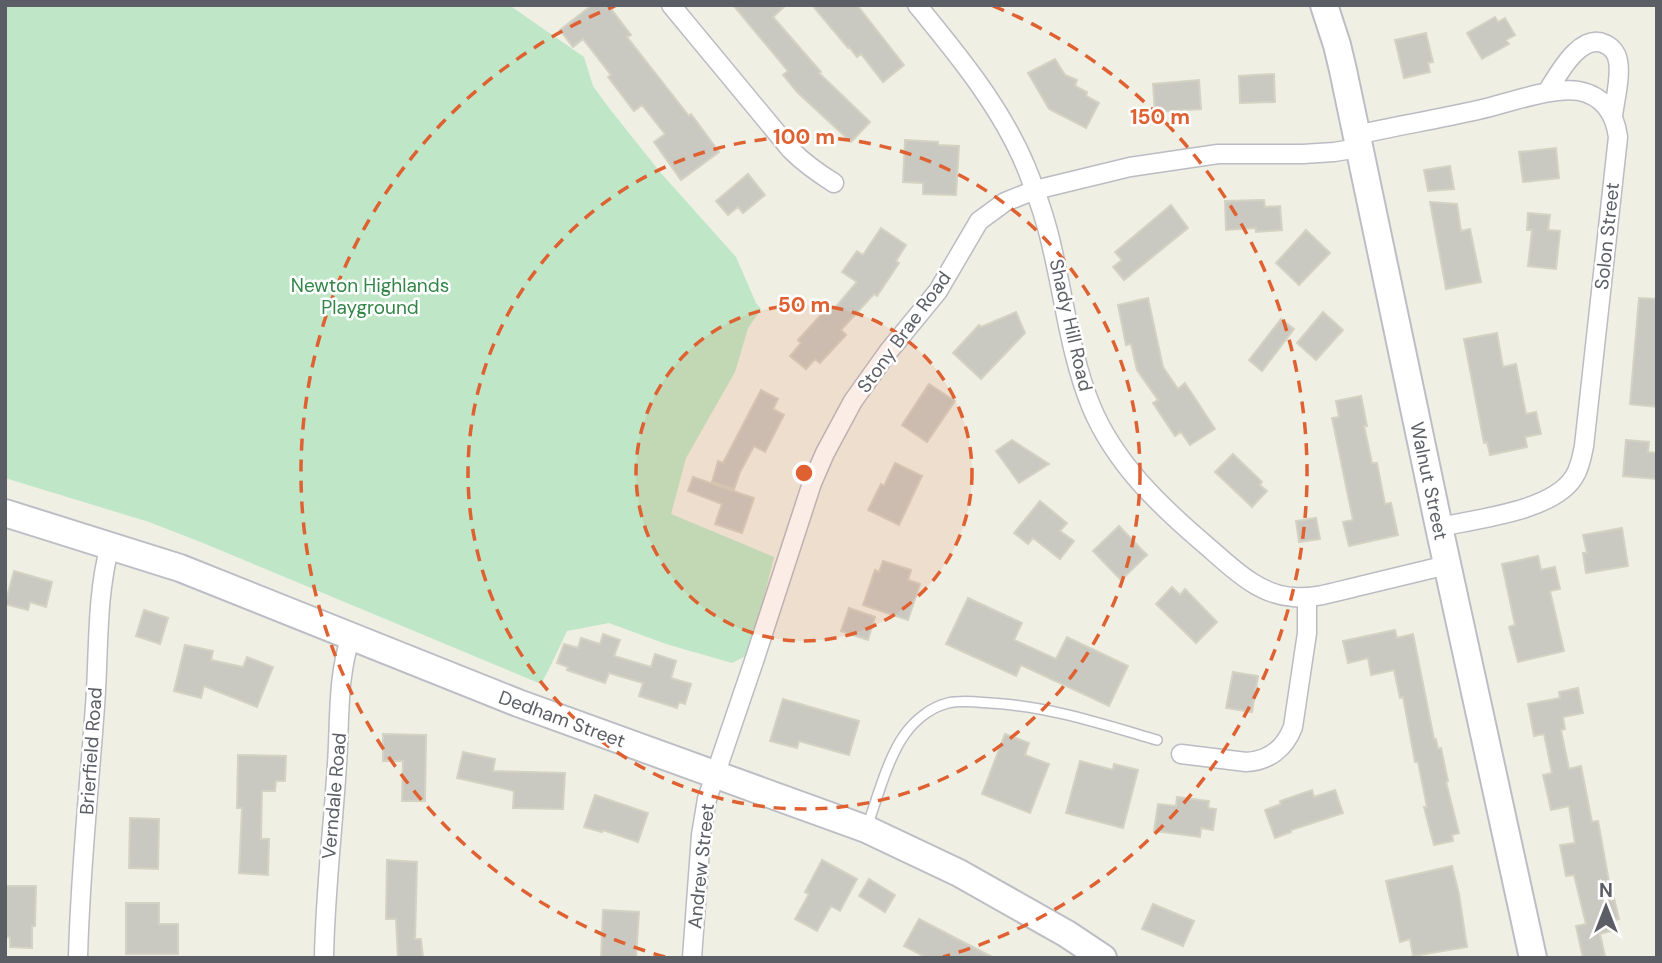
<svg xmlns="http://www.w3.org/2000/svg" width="1662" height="963" viewBox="0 0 1662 963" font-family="'DM Sans',sans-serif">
<rect width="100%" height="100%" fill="#efefe4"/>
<path fill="#bfe7c7" d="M5,5h504l75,52 9,29 16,22 51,64 76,85 20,46 5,6 -13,19 -13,44 -49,86 -15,56 103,43 -24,97 -18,9 -66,-19 -57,-21 -42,8 -17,36 -9,17 -338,-141 -54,-21 -144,-44z"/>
<path fill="#cac9c1" stroke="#d4d2c2" stroke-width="2" d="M592,5h16l23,30 -4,2 62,79 2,-2 28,38 -38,28 -27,-38 11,-8 -23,-29 -8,6 -26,-34 3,-2 -28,-36 -10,8 -13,-17z
M733,5h53l-13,12 48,55 -2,1 51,49 -19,20 -54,-50 -14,-17 5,-4z
M812,5h45l47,60 -21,17 -22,-28 -4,3 -8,-10 -1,1z
M1495,17l3,5 7,-4 10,17 -9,5 3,4 -27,15 -15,-26z
M1426,33l7,29 -5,1 2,9 -26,6 -9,-38z
M1055,59l10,16 12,5 -2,6 12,6 -1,4 13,7 -13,25 -37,-19 -21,-36z
M1274,74l1,28 -35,1 -1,-27z
M1199,80l2,29 -46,3 -2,-28z
M905,140l33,2v3l21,1 -3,49 -33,-1v-11l-20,-1z
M1556,148l3,30 -36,4 -4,-30z
M1450,166l4,23 -26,2 -4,-21z
M748,174l17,21 -22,18 -5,-6 -10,8 -12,-14z
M1264,200l1,7 15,-1 2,24 -26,2v-4l-30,2 -1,-29z
M1430,202l27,2 4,27 9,-2 11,53 -35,7z
M1171,205l17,23 -64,52 -11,-13 9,-7 -7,-8z
M1528,213l22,2 -2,15 12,1 -4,38 -28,-3 4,-36h-5z
M881,228l25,17 -10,16 3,2 -22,33 -3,-2 -33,36 5,5 -26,28 -5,-4 -9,10 -16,-13 11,-13 -3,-3 31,-34 4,4 24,-28 -15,-10 15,-21 6,4z
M1306,230l24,23 -31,32 -23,-22z
M1148,298l15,69 15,22 7,-6 30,46 -25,16 -9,-13 -6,4 -22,-33 5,-3 -21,-30 -6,-26 -5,1 -8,-40z
M1639,298l18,1v108l-27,-3z
M1016,312l9,21 -44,46 -28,-26 26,-28 2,2z
M1323,312l20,18 -27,30 -19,-17z
M1281,319l13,10 -32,42 -13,-11z
M1497,333l6,34 13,-3 10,50 10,-2 5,22 -16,3 2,10 -37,8 -3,-13 -3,1 -20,-104z
M929,384l26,17 -28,41 -25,-17z
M761,390l17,9 -5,10 11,6 -19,37 -11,-6 -14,26 -6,17 -22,-7 6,-21 5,2z
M1361,396l6,30h-3l8,37h5l8,41 6,-1 7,32 -49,11 -6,-24 10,-2 -21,-102 7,-1 -3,-16z
M1012,440l37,24 -30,19 -23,-32z
M1626,440l23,2 -1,10 9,1v26l-34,-3z
M1233,454l29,28 -2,3 7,6 -15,16 -37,-35z
M895,463l27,13 -23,49 -31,-15 13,-26 3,2z
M693,477l61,21 -12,35 -27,-9 7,-20 -34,-13z
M1040,501l27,22 -7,8 14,10 -14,18 -27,-21 -5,6 -14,-11z
M1316,518l4,21 -21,3 -3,-21z
M1119,526l28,29 -26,25 -28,-29z
M1622,528l6,38 -42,7 -3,-20h4l-4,-18z
M1538,556l3,14 14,-3 5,22 -10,2 14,60 -46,11 -9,-35 6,-2 -13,-61z
M883,561l28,9 -3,10 12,4 -12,36 -45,-15 12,-35 4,2z
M14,571l38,11 -6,25 -16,-5 -2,8 -23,-6z
M1172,587l8,8 5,-6 32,33 -21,21 -40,-39z
M968,598l54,25 -8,17 42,19 11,-22 61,29 -19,40 -88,-41 -5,11 -70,-32z
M849,608l26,9 -7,23 -27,-9z
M144,610l24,8 -8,26 -24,-8z
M1395,630l2,8 16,-4 21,105h2l2,10 3,-1 7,33 -2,1 13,51 -7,2 1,6 -19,4 -10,-38h3l-9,-45h-3l-12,-65 -3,1 -6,-28 -23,5 -3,-17 -20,5 -5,-22z
M603,634l17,6 -6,16 37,11 4,-13 21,7 -5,17 20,6 -6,20 -6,-2 -2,6 -38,-12 4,-13 -34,-10 -4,10 -38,-13 1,-3 -11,-4 7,-19 14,4 3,-10 19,6z
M185,645l28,6 -2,9 32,7 4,-10 26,10 -16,40 -53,-21 -3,12 -27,-7z
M1233,672l25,4 -6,36 -26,-4z
M1578,688l5,25 -20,4 2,12 -4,1 8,39 12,-3 11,56 6,-1 14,77h2l5,21 -8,2 3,9 -14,4 5,22 -9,2h-13l-7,-32 10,-2 -12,-49 -8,1 -6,-31 15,-2 -6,-37 -18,4 -8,-35 9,-2 -8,-39 -10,2 -6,-32 32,-6 -1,-6z
M783,699l76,22 -10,34 -50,-14 -2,7 -27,-7z
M383,734l43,1 -1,66h-23l1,-40h-20z
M1005,734l24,9 -4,12 24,9 -19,49 -48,-19z
M463,752l32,7 -2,12 72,2 -2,36 -50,-1 1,-17 -57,-13z
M238,755l48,1 -1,25h-9l-1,10h-13l-1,48h8l-1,36 -29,-2 3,-65h-5z
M1080,761l33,9 1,-6 24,6 -15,58 -57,-15z
M1312,790l2,7 21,-7 8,23 -52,17v2l-16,6 -10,-28 16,-6 -1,-3z
M595,795l53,18 -10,29 -35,-12 -1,2 -18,-5z
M1177,797l32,4 -1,7 8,1 -3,21 -12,-2 -1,9 -46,-6 4,-27 18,2z
M130,818l29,1 -1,50 -29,-1z
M387,860l30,2 -2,77h6l2,19h-25l-2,-39h-10z
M822,860l35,19 -17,32 -9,-5 -14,25 -22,-12 14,-25 -4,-2z
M1452,866l7,28 8,53 -54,9 -3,-17 -10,3 -14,-61z
M869,879l26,16 -10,17 -26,-16z
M6,886h30l-1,40h-3v22l-22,-1v-10h-4z
M126,903h33v21h19v30h-52z
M1153,904l41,17 -11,25 -41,-17z
M603,910l36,2 -3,46h-35z
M919,919l75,39h-67l-23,-12z"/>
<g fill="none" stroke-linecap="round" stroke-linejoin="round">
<g stroke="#bbbcc3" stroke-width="12">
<path id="service" d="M867,827c10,-28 21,-70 38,-93 10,-14 26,-27 43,-31 14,-3 28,-1 42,0 58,3 112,21 167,37"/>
</g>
<g stroke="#bbbcc3" stroke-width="21">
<path id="minor" d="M671,5l120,145c13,13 27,23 43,33
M917,5c41,50 84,102 109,162 11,27 21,56 27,85 12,52 18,105 38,154 24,58 70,101 117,141 24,21 51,48 85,50 22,2 45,-6 67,-11 29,-7 58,-14 87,-21
M1547,92c11,-17 33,-60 58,-48 7,3 12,10 13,17 3,15 -3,39 -5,55
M1356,135c41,-9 82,-16 122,-25 28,-6 75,-24 101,-19 25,5 36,23 39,46l-34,309c-2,10 -4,22 -10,31 -21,34 -97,42 -135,50
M1181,754l65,8c23,-1 39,-14 47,-35l14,-94v-36
M78,958c2,-84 11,-168 17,-252 4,-51 1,-111 15,-160
M324,958c1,-65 9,-129 13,-194 3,-43 0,-87 14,-128
M692,958l9,-123 6,-36 47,-138 58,-178 13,-30 28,-52 35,-49 50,-61 41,-70 26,-19 30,-12 95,-23 88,-13h85l31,-2 25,-4"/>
</g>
<g stroke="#bcbec5" stroke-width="30">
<path id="secondary" d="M1324,5l13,40 6,25 96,457 94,431
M5,513l175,55 338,135 348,126 93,44 108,61 36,24"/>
</g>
<use href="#service" stroke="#fff" stroke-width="9"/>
<use href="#minor" stroke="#fff" stroke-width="18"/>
<use href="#secondary" stroke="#fff" stroke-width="26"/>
</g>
<circle cx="804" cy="473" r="168" fill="#df6131" fill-opacity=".12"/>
<g fill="none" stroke="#df6131" stroke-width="3.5" stroke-dasharray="12 9">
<circle cx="804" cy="473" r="168"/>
<circle cx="804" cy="473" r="336"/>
<path d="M665 957A504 504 0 0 1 615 6M993 6A504 504 0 0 1 943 957"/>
</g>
<g text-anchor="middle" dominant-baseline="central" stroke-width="5" stroke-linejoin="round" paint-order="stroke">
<g font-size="19" fill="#5c5e65" stroke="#fff">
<text transform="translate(1607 236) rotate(-84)">Solon Street</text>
<text transform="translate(1071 325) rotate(77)">Shady Hill Road</text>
<text transform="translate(904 332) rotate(-54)">Stony Brae Road</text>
<text transform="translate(1429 481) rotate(78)">Walnut Street</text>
<text transform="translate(562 719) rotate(20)">Dedham Street</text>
<text transform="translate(91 751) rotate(-86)">Brierfield Road</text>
<text transform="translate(334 796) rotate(-85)">Verndale Road</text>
<text transform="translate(701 866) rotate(-84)">Andrew Street</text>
</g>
<g font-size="19" fill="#328547" stroke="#fff">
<text x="370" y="285">Newton Highlands<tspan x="370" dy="22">Playground</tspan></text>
</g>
</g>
<circle cx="804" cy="473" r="10" fill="#df6131" stroke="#fff" stroke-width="3.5"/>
<g font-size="21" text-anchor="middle" font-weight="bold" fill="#df6131" stroke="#fff" stroke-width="5" stroke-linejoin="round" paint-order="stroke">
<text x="1160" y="124">150 m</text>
<text x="804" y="144">100 m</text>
<text x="804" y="312">50 m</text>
</g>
<rect width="1662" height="963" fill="none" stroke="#5c5e65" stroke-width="14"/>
<g transform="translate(1606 907)" stroke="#ffffff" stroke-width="5" paint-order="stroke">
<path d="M0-5L12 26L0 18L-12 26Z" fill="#5c5e65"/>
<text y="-10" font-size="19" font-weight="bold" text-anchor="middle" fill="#5c5e65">N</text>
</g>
</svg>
